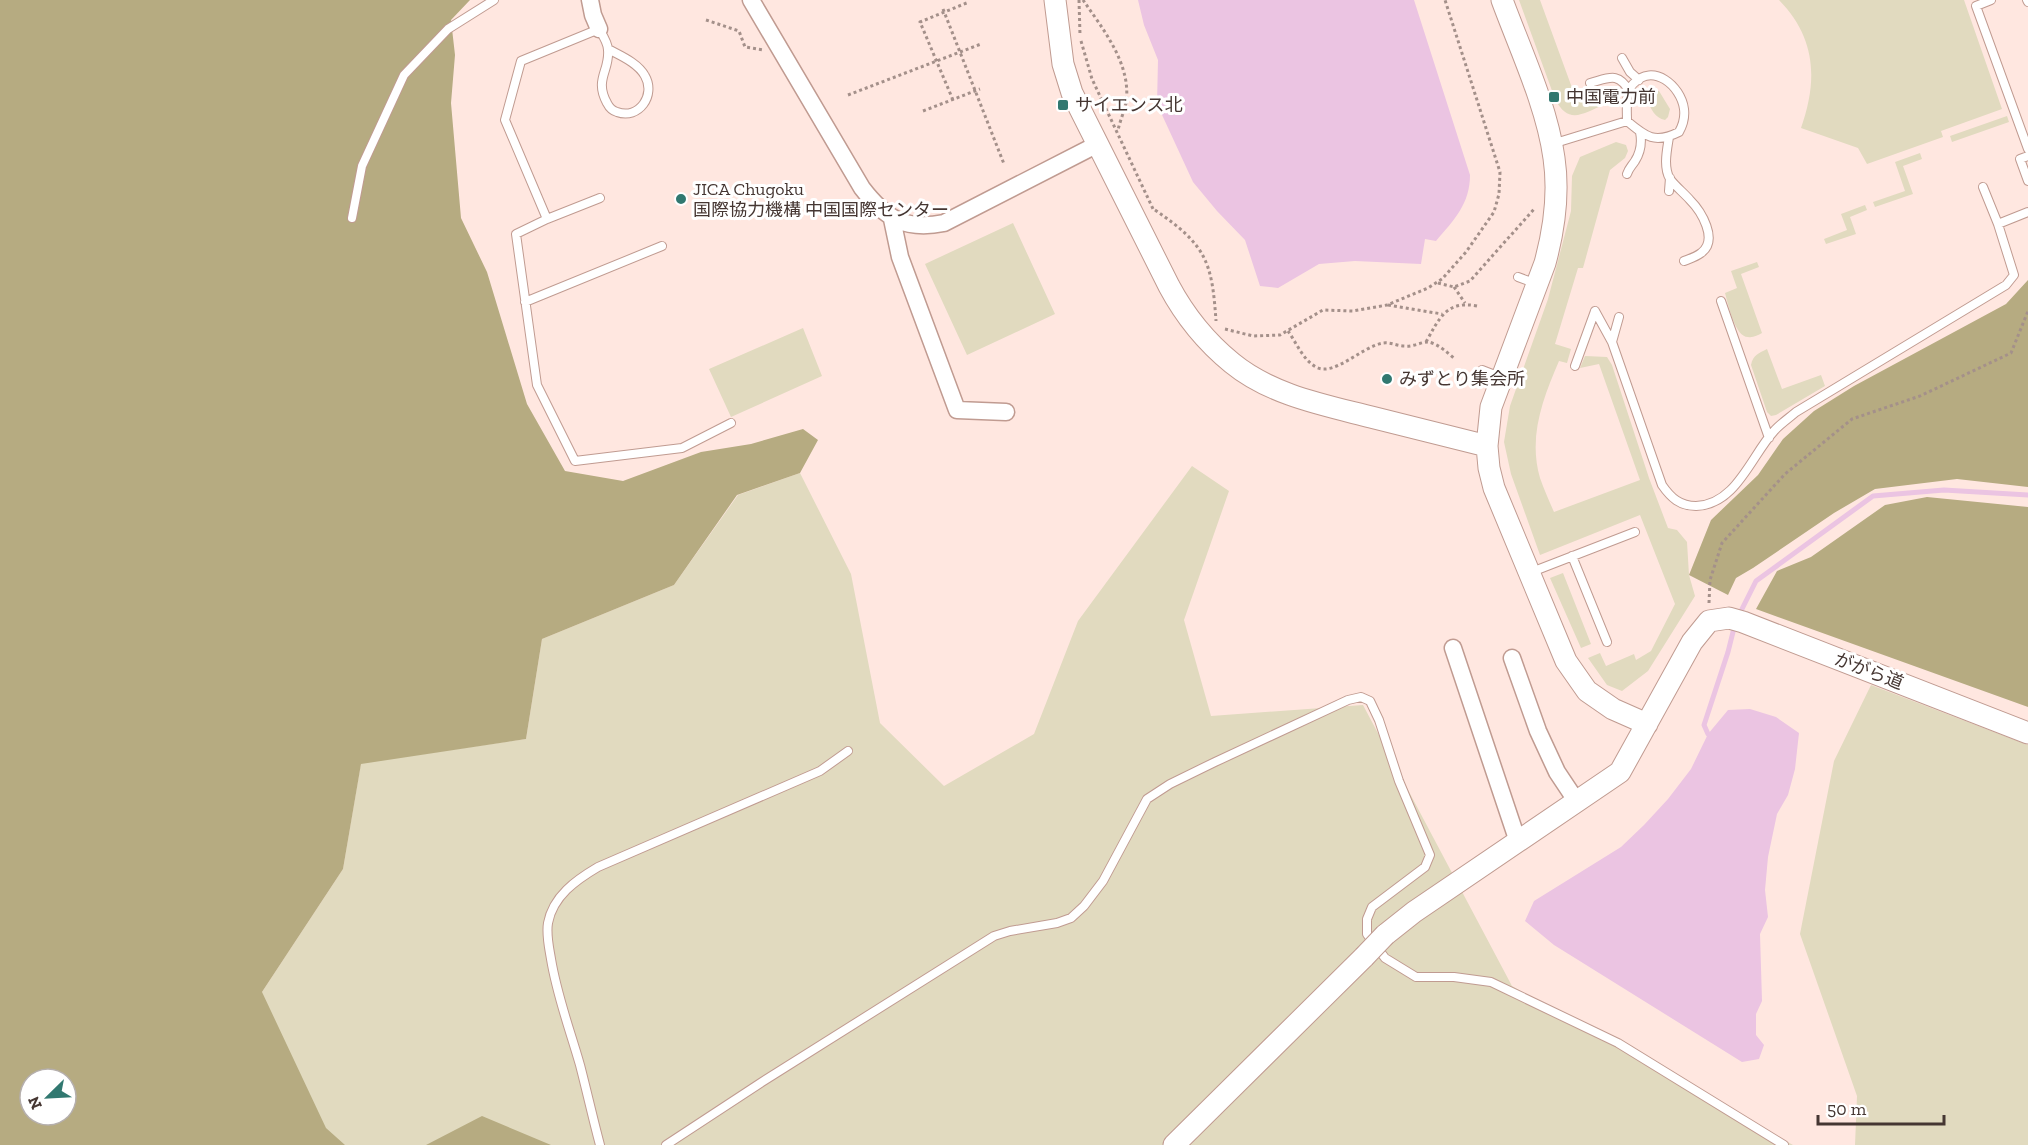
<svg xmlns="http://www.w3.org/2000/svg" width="2028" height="1145" viewBox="0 0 2028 1145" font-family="'Zilla Slab','Noto Sans JP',serif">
<rect width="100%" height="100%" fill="#ffe7e0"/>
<path fill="#e1dabf" d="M1519,0h21l35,96 26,-7 6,2 2,8 -3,5c-23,9 -37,22 -51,-5z
M1779,0h185l38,109 -61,22 2,6 -76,27 -9,-16 -57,-20c17,-48 15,-90 -22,-128z
M1654,90l5,1 11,18 -2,8 -3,3c-10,-2 -14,-11 -18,-20l2,-6z
M2007,116l2,6 -57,20 -2,-6z
M1616,142l10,3 2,6 -3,7 -15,12 -27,98h-5l-23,76 16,5 -4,14 -8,-2c-16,37 -31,76 -19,117 4,11 9,23 14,34l86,-32 -41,-116 -19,4 5,-12 22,1 5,8 37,113 19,50 9,2 10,12 2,33 6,21 -47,75 -26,20 -15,-6 -19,-27 12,-5 6,13 28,-12 2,6 15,-9 24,-47 -35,-89 -100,40 -29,-81 -7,-32 6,-36 38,-107 23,-88 1,-35 8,-19z
M1920,153l2,6 -19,7 10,28 -38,13 -2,-5 32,-11 -10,-29z
M1865,205l2,5 -17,7 6,17 -30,10 -2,-5 23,-9 -6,-16z
M1013,223l42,91 -88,41 -42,-91z
M1757,262l2,5 -18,7 21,59c-4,2 -9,5 -14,4 -13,0 -20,-33 -23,-44l12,-5 -6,-17z
M803,328l19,48 -91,41 -22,-48z
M1767,349l15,40 39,-14 4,11 -49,29 -5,1 -4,-4 -16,-47c2,-10 8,-12 16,-16z
M1192,466l37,25 -45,129 27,96 152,-11 149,281 281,159h-1518l-13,-153 81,-123 18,-106 165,-24 16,-100 132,-54 64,-90 62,-22 51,101 29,149 64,63 90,-52 44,-113z
M1563,573l28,71 -10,4 -31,-70z
M1871,685l157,60v400h-173l2,-49 -57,-162 34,-173z"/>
<path fill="#b6ab81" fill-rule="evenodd" d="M0,0h470l-19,20 4,35 -4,48 10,115 26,54 40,132 38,67 58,10 78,-29 50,-8 52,-15 15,11 -18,33 -63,22 -63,90 -132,54 -16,100 -165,25 -18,105 -81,123 64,136 19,17h-345zM30,1079h36v36h-36z
M2028,280v207l-71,-8 -82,10 -41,24 -81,55 -17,10 -8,17 -39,-20 22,-55 47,-45 25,-36 31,-28 40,-25 152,-82z
M1927,497l101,10v200l-272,-98 21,-38 34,-14 74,-52z
M482,1116l69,29h-125z"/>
<path fill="#ebc4e2" d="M1138,0h276l56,175c0,29 -16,45 -34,66l-11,-2 -4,25 -66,-3 -36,3 -41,24 -18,-2 -15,-46 -28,-29 -24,-29 -36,-78 1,-44 -14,-35z
M1750,709l26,8 23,16 -4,36 -7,26 -11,19 -9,43 -3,33 3,27 -8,17 2,67 -6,13v21l8,10 -5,14 -17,3 -188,-117 -29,-24 9,-20 87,-54 23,-22 24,-26 23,-30 17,-35 20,-24z"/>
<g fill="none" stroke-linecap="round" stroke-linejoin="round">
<path stroke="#ebc4e2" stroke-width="5" d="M1739,615l17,-34 117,-85 71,-6 84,5
M1708,734l-4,-9 24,-73 7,-28"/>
<g stroke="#c09b91" stroke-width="10">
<path id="service" d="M1991,0l-15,6 52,143
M2027,0l1,2
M1622,58l8,14 9,8
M1590,83c19,-5 28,-12 40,9
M1669,137c-2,13 -6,30 1,42 5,7 14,14 20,21 11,11 29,40 11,53 -5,4 -12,6 -17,8
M1552,144l75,-23c19,16 28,23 52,11 4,-7 6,-15 5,-23 -3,-23 -31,-47 -51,-25 -8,9 -6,26 -6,37
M2028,156l-8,3 8,22
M1627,174c2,-6 4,-7 8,-13 5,-8 7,-19 5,-29
M1669,191l1,-13
M600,198l-53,21 -42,-99 16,-59 78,-32c3,5 9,14 9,21 2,21 -14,29 -1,53 2,4 6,8 10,9 22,8 39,-17 28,-36 -7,-13 -24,-20 -37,-27
M352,218l10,-52 42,-91 44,-46 46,-29
M547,219l-31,15 21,151 38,76 107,-13 49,-25
M1998,224l30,-12
M1518,277l19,7
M1721,301l48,137
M525,302l137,-56
M1595,311l17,31
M1619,317l-7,25 50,143c9,13 18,21 34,21 40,-1 55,-50 78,-75 6,-7 15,-13 22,-19l210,-127 8,-10 -16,-51 -15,-37
M1575,366l20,-55
M1482,370l18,7
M1572,556l35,86
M1529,573l106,-41
M600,1145c-7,-26 -13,-53 -20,-80 -10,-35 -23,-69 -29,-106 -2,-12 -5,-24 -3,-36 5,-27 28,-43 50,-56l222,-96 28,-20
M666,1145l96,-63 232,-146 16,-5 47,-8 14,-5 13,-12 19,-25 44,-82 23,-15 45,-22 133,-62 13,-3 9,4 9,19 20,61 31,74 -5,12 -53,40 -5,12v15l18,24 31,19h38l37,5 127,61 166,102"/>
</g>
<g stroke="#c09b91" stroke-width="19">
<path id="minor" d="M590,0l3,15 6,14
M751,0l111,188c23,30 43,43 82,35l154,-79
M892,219l8,38 57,153 49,2
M1453,648l65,194
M1512,658l26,73 19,41 20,30"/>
</g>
<g stroke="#c09b91" stroke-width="23">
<path id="tertiary" d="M1055,0l8,64 9,29 97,193c16,30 36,55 63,77 39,32 92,42 139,54 39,10 77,19 116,29
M1502,0c18,49 45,106 52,158 5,34 0,72 -9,105l-54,144 -4,39 2,22 5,20 72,173 21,30 26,18 34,15
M1385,935l29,-23 206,-140 72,-130 17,-21 20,-3 14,4 285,111
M1174,1145l190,-188"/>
</g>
<path stroke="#a4908a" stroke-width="3" stroke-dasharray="3 3" stroke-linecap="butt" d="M1079,0l1,35
M1083,0c20,29 49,65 43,103 -2,9 -6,18 -8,27
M943,9l61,155
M706,20l33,11 6,16 18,3
M1081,41l11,38 62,132
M848,95l133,-51
M953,100l-33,-78 49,-20
M923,111l57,-22
M1155,210c51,35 57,51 61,111
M1438,283l16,4 16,-6 65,-73
M1454,287l11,16
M1388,305l54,9
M1225,329l28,7 27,-1 43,-25 30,1 34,-6 41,-17 14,-9 24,-27 28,-40 5,-18 1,-22 -55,-172
M1288,331c8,11 15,29 28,36 18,10 45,-20 67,-24 8,-1 14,3 22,3 8,1 16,-4 23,-4 9,1 20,11 27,17
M1426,342c13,-23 20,-42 51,-36
M1709,603l1,-23 12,-37 63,-69 67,-55 68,-23 91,-43 17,-42"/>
<use href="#service" stroke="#fff" stroke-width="8"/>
<use href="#minor" stroke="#fff" stroke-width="16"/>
<use href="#tertiary" stroke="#fff" stroke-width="21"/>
<g stroke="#c09b91" stroke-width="23" stroke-linecap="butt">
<path id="tertiary-bridge" d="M1364,957l21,-22"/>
</g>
<use href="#tertiary-bridge" stroke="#fff" stroke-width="21"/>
</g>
<g fill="#317870" stroke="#fff" stroke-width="2">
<rect x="1548" y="91" width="12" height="12" rx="3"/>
<rect x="1057" y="99" width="12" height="12" rx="3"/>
<circle cx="681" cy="199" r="6"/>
<circle cx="1387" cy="379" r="6"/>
</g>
<g text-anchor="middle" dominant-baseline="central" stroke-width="6" stroke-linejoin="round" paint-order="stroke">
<g font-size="18" fill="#453632" stroke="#fff" text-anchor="start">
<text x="1566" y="97">中国電力前</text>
<text x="1075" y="105">サイエンス北</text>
<text x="693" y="189">JICA Chugoku<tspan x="693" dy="21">国際協力機構 中国国際センター</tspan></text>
<text x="1399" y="379">みずとり集会所</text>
</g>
<g font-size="18" fill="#453632" stroke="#fff">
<text transform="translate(1869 671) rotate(21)">ががら道</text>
</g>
</g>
<g transform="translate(48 1097) rotate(246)"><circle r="28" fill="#ffffff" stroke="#b5afad" stroke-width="1.5"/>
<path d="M0-4.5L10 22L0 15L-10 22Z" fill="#317870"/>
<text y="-9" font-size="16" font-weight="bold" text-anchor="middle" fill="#453632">N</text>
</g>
<path d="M1818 1115v9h126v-9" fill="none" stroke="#453632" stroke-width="3"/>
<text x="1827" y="1115" font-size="18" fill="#453632" stroke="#ffffff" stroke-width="4.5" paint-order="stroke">50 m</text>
</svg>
